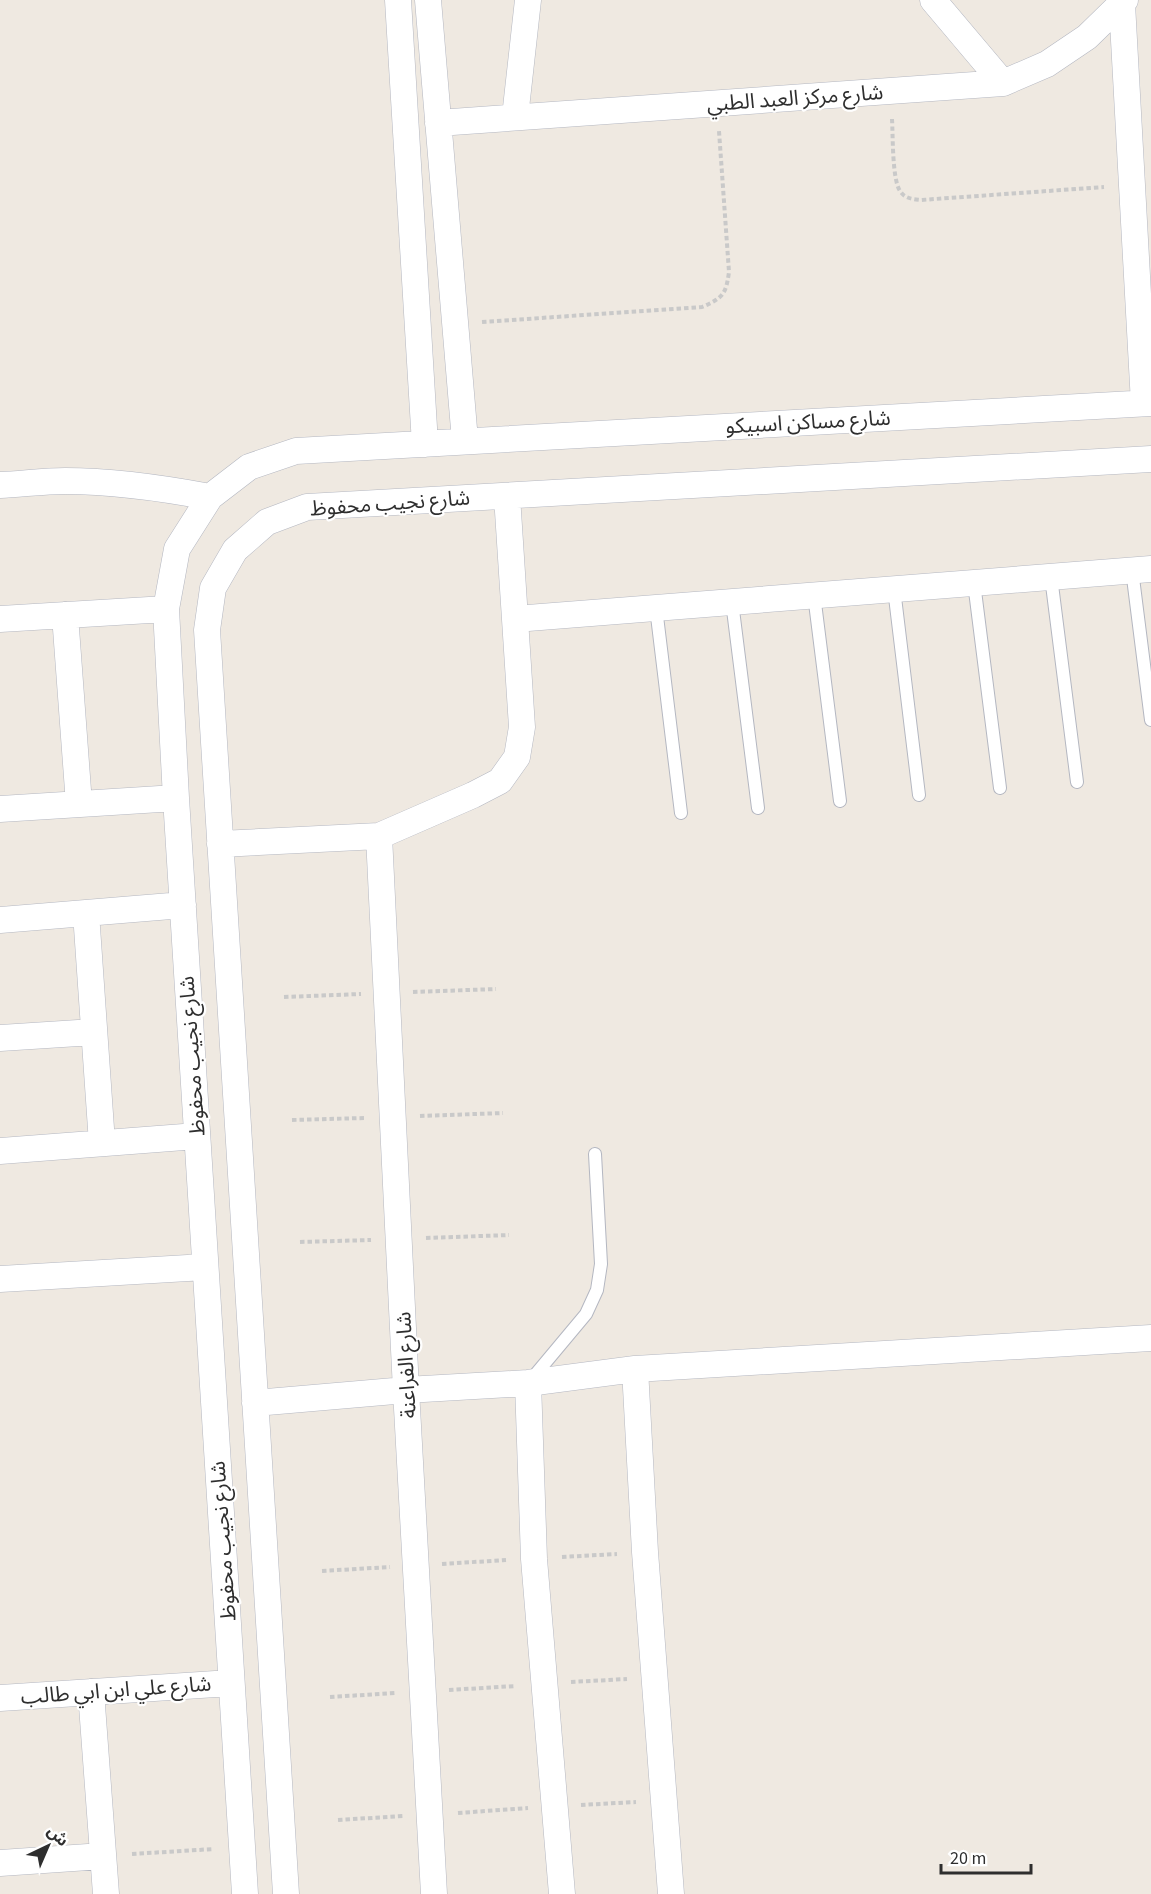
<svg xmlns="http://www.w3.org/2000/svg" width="1151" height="1894" viewBox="0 0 1151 1894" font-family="'Source Sans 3','Noto Sans Arabic',sans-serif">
<rect width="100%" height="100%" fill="#efe9e1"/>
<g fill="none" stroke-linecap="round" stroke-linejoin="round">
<g stroke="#b4b7c1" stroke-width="14">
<path id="lane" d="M1132,570l19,150
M1051,577l26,205
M974,583l26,205
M894,589l25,206
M814,595l26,206
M732,602l26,206
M656,608l25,205
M530,1381l56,-67 11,-24 4,-26 -6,-110"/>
</g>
<g stroke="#b4b7c1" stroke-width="27">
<path id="street" d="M398,0l27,444
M428,0l37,441
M933,0l70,83
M1122,4l22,399
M515,117l13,-117
M438,123l565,-40 44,-19 40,-27 38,-37
M0,485c22,-1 44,-4 65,-4 49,0 97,7 145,16
M65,615l14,189
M0,619l166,-10
M515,619l636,-50
M0,809l176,-11
M379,836l27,554 28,504
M220,844l159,-8 94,-41 27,-14 17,-24 5,-30 -15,-231
M86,913l16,230
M0,920l183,-15
M0,1038l94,-6
M0,1151l197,-15
M0,1279l205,-12
M635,1369l10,183 26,342
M528,1383l6,176 28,335
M255,1403l151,-13 122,-7 107,-14 516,-31
M91,1692l15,202
M0,1698l231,-15
M0,1863l103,-7
M245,1894l-69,-1096 -10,-189 11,-60 33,-52 39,-30 47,-16 855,-48
M286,1894l-79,-1264 6,-42 22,-38 32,-28 40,-15 844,-48"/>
</g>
<path stroke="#c9c9c9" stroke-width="4" stroke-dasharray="4.5 3" stroke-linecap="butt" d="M892,119c1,16 0,60 8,72 5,8 13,8 21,9l183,-13
M482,322l220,-15c21,-9 24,-13 27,-35l-10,-141
M413,992l83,-3
M284,997l77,-3
M420,1116l83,-3
M292,1120l72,-2
M426,1238l83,-3
M300,1242l71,-2
M562,1557l55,-3
M442,1564l64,-4
M322,1571l68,-4
M571,1682l56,-3
M449,1690l67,-4
M330,1697l66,-4
M581,1805l55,-3
M458,1813l70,-5
M338,1820l65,-4
M132,1854l82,-5"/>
<use href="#lane" stroke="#fff" stroke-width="12"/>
<use href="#street" stroke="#fff" stroke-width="26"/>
</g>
<g text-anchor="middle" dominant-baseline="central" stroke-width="4.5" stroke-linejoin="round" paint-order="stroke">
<g font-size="21" fill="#2e2e2e" stroke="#fff">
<text transform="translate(795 98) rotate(-4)">شارع مركز العبد الطبي</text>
<text transform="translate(808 422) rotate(-3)">شارع مساكن اسبيكو</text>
<text transform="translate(390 503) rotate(-4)">شارع نجيب محفوظ</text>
<text transform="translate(192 1056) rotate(-94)">شارع نجيب محفوظ</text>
<text transform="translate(406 1365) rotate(-93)">شارع الفراعنة</text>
<text transform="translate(223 1541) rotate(-94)">شارع نجيب محفوظ</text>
<text transform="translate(116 1690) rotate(-4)">شارع علي ابن ابي طالب</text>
</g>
</g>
<g transform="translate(48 1846) rotate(44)" stroke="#ffffff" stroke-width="4.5" paint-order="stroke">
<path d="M0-4.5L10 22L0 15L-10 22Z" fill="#2e2e2e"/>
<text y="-9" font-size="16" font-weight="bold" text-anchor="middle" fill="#2e2e2e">ش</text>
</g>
<path d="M941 1864v9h90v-9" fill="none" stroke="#2e2e2e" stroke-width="3"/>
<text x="950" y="1864" font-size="18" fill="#2e2e2e" stroke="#ffffff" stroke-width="4.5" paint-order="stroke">20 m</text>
</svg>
